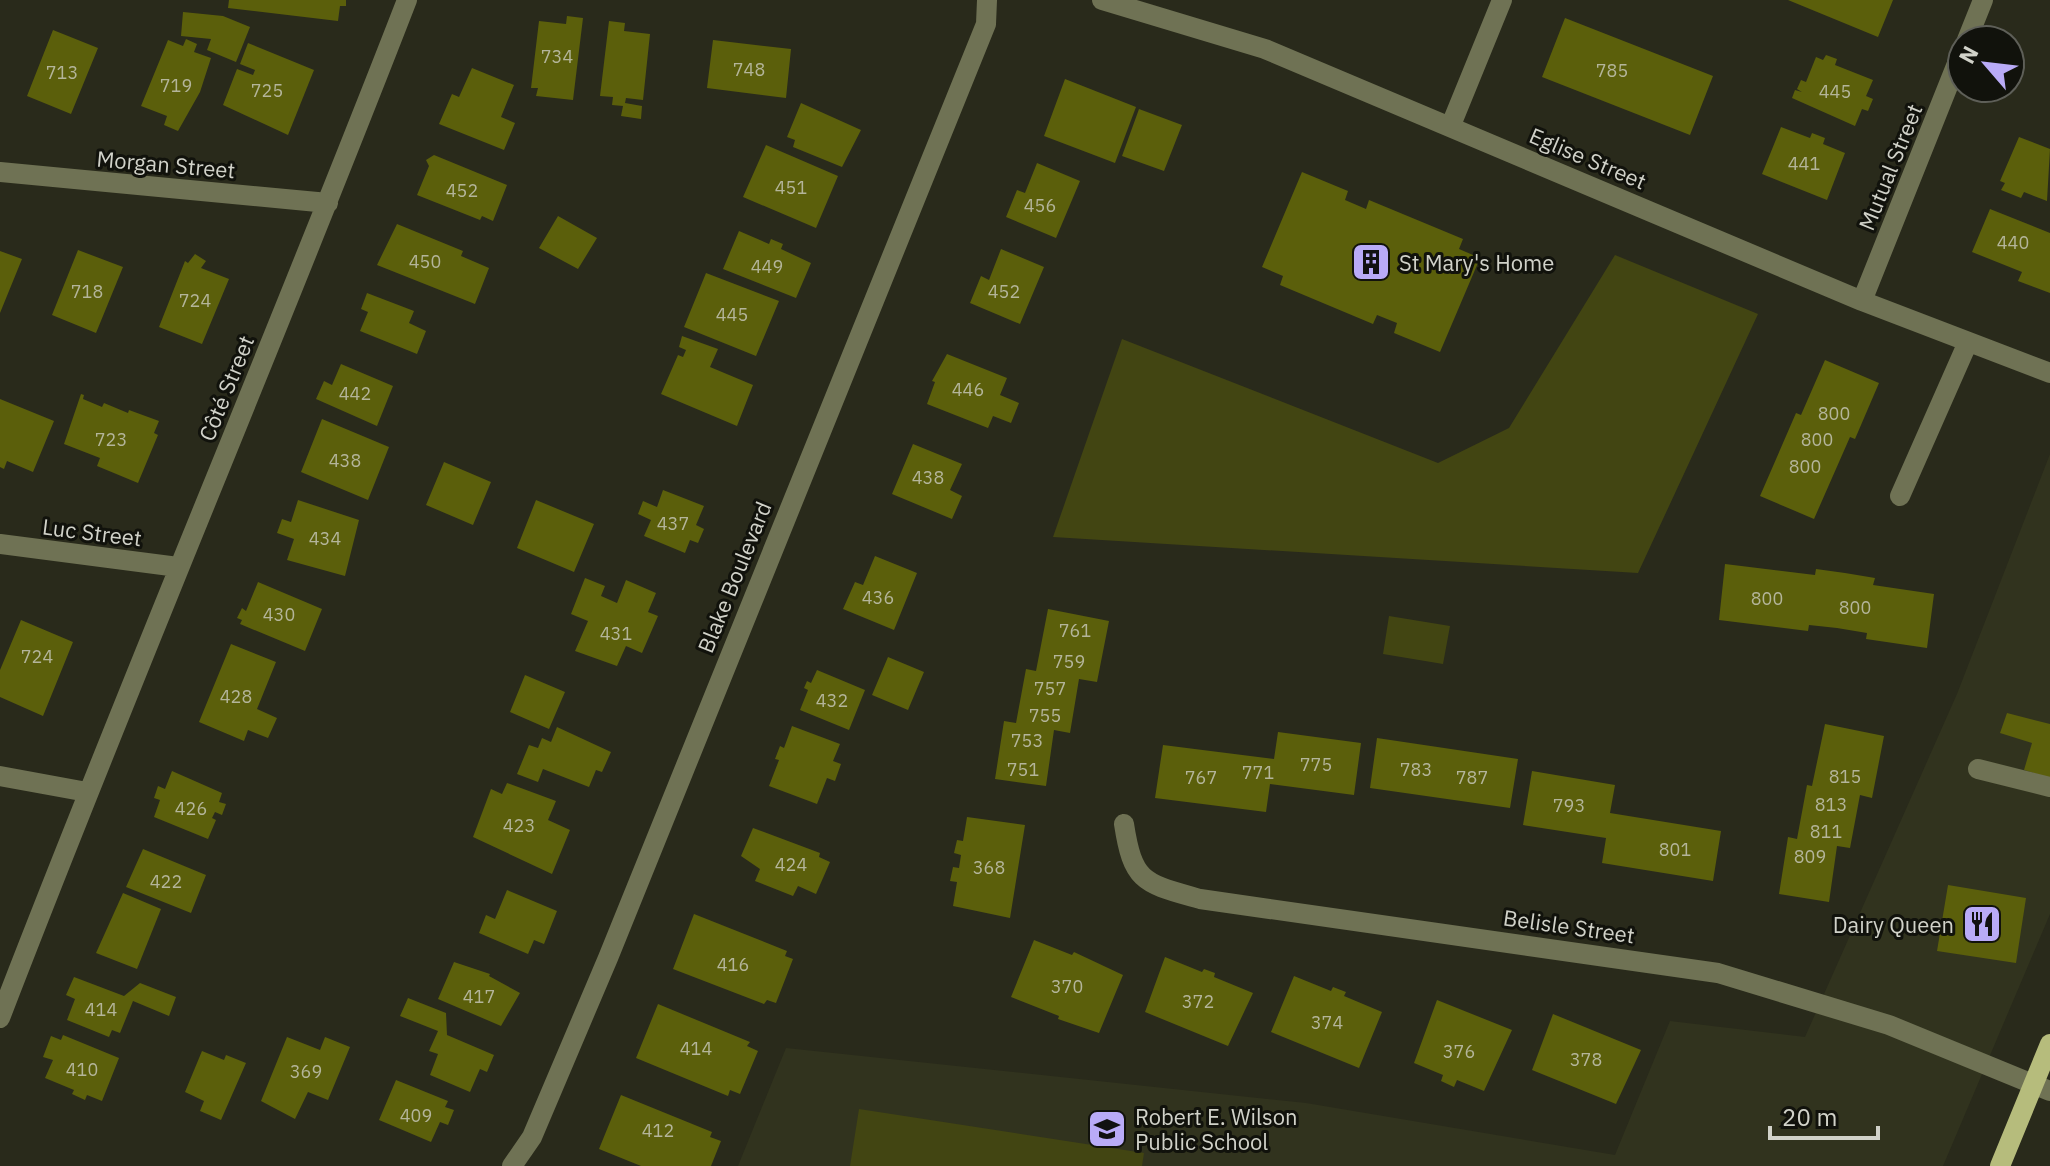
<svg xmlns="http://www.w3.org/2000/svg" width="2050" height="1166" viewBox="0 0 2050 1166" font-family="'IBM Plex Sans',sans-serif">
<rect width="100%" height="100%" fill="#292a1b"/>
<path fill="#31331e" d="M2050,454v460l-107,252h-1205l48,-118 520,55 309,52 55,-134 135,16 152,-343z"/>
<path fill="#424512" d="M1615,255l143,59 -120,259 -585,-36 69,-198 316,124 71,-35z
M1389,616l61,10 -7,38 -60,-10z
M859,1109l285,44 -2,13h-292z"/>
<path fill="#5b5f0b" d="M229,0h117v6h-6l-2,15 -110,-13z
M1788,0h105l-15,37z
M183,12l40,4 27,11 -14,35 -29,-12 4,-11 -30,-3z
M567,16l16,2 -10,82 -37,-4 2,-8h-7l8,-67 27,3z
M1565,18l148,58 -23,59 -148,-58z
M609,21l16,2 -1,8 26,3 -7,66 -17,-2 -1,5 17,3 -1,13 -20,-3 2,-10 -11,-1 1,-8 -13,-1z
M53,30l45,18 -27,66 -44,-18z
M186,39l11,5 -3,8 17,6 -11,34 -22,39 -14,-6 3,-9 -26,-10 27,-66 15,6z
M713,40l78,9 -5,49 -79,-10z
M248,43l66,27 -26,65 -65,-30 14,-36 16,6 2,-5 -15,-6z
M1826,55l11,4 -2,6 38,15 -7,16 7,3 -5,12 -6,-2 -7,17 -63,-28 3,-8 7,2 -5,-3 4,-9 5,2 10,-25 7,3z
M472,68l42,17 -13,32 14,6 -11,27 -65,-26 13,-30 7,3z
M1065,79l71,28 -21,56 -71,-27z
M801,103l60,27 -19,37 -49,-20 2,-7 -8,-3z
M1139,109l43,16 -18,46 -42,-15z
M1781,127l29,11 2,-5 13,5 -2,6 22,9 -18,47 -65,-26z
M2019,137l31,12 -3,52 -23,-9 -3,6 -20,-8 4,-7 -5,-2z
M766,145l72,31 -22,52 -73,-31z
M434,155l73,30 -14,36 -11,-5 -2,4 -63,-25 12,-29 -3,-6z
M1037,163l43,18 -24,57 -50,-21 11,-27 8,3z
M1302,172l46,19 -3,9 21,9 3,-9 94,39 -4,10 21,9 -40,94 -46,-19 3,-10 -20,-8 -4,9 -93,-39 3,-9 -21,-9z
M1990,209l60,24v60l-32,-12 4,-9 -50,-20z
M558,216l39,22 -19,31 -39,-21z
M397,224l66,27 -2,5 28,12 -14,36 -98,-39z
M739,231l30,13 2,-5 12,5 -2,5 30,14 -15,35 -73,-29z
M1001,249l43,18 -24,57 -50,-21 11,-27 8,4z
M78,250l45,17 -27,66 -44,-18z
M0,251l22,8 -22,54z
M195,254l11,7 -5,7 28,11 -27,65 -43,-17 26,-66 3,2z
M706,273l73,28 -23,55 -72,-29z
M367,293l47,18 -5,12 17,8 -9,23 -57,-23 8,-19 -7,-3z
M682,336l36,13 -8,18 43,18 -16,41 -76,-32 17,-39 5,2 3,-7 -7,-3z
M947,354l60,24 -7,17 19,8 -8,20 -18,-7 -5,12 -61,-24 8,-22 -3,-1z
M1825,360l54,23 -24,56 -5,-2 -36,82 -54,-23 36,-83 5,2z
M341,364l52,22 -16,40 -61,-27 8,-18 8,4z
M81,394l3,1 -1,4 19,8 2,-4 24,10 1,-3 30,11 -5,12 4,2 -20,48 -41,-17 3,-8 -36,-14z
M0,399l54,22 -21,51 -26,-11 -3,8 -4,-2z
M322,419l67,28 -21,53 -67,-28z
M913,444l49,20 -12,26 12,6 -10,23 -60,-25z
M444,462l47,20 -18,43 -47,-20z
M663,490l41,16 -8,19 8,4 -6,14 -8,-3 -5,13 -41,-17 7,-16 -13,-6 5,-13 14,6z
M298,500l61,20 -14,56 -58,-16 7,-21 -17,-6 5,-14 9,3z
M536,500l58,24 -20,48 -57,-24z
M875,556l42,17 -23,57 -51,-21 12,-27 8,3z
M1725,564l90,11 1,-6 29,4 30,5 -2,7 61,9 -7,54 -61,-9 1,-6 -30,-5 -28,-3 -1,6 -89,-11z
M585,578l20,8 -4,10 16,7 9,-23 30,13 -8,19 10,4 -16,37 -16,-7 -9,20 -42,-15 13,-30 -17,-7z
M258,582l64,27 -17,42 -65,-27 2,-4 -5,-2 5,-10 4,3z
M1048,609l61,12 -12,61 -18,-3 -9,54 -16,-3 -8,56 -51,-7 9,-58 12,2 10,-54 10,2z
M21,620l52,22 -30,74 -43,-19v-27z
M231,644l45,18 -19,47 20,9 -9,20 -20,-8 -4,11 -45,-19z
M888,657l36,15 -16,38 -36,-15z
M817,670l48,20 -16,40 -49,-20 8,-20 -4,-2 3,-7 4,2z
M525,675l40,17 -16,37 -39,-17z
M2007,713l43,11v54l-26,-8 8,-27 -32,-10z
M1825,724l59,12 -12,62 -12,-3 -10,53 -13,-2 -8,56 -50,-8 9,-57 9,2 10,-54 5,1z
M792,726l48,18 -7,17 8,3 -6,17 -8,-3 -10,26 -48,-18 10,-26 -4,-1 5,-13 4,2z
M557,727l54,25 -9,20 -6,-2 -7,17 -46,-18 -5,13 -21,-8 12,-29 9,3 4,-10 9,4z
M1278,732l83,11 -7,52 -84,-11 -4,28 -111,-14 8,-53 111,14z
M1377,738l141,21 -8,49 -140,-20z
M172,771l50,22 -3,9 7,2 -4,11 -7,-3 -3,6 4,2 -8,19 -54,-22 6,-17 -6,-2 4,-12 7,3z
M1532,771l83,14 -5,28 111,18 -8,50 -111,-18 4,-25 -83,-13z
M507,783l49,18 -8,19 22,10 -18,44 -79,-37 18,-48 11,5z
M967,817l58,8 -15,93 -57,-12 4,-24 -7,-1 3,-14 6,1 2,-13 -7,-2 3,-13 6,1z
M753,828l67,25 -1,4 11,5 -14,32 -18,-8 -5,10 -38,-15 5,-12 -19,-13z
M143,849l63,26 -15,38 -65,-26z
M1948,885l78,13 -10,65 -79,-12z
M507,890l50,21 -13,33 -10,-4 -6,14 -49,-21 7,-18 9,4z
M123,893l38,16 -24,60 -41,-16z
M694,914l93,37 -2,5 8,3 -17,44 -9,-3 -3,4 -91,-35z
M1034,940l38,15 2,-3 49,23 -24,58 -41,-14 1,-3 -48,-19z
M1165,957l37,15 2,-3 11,4 -1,4 39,16 -25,53 -83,-34z
M454,962l36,12 -1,2 31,17 -19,33 -63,-27z
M1294,976l37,15 2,-4 13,5 -2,4 38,16 -23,56 -88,-36z
M74,977l50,19 16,-13 36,14 -7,19 -36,-15 -13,32 -8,-3 -3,7 -42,-17 8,-21 -9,-4z
M408,998l38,15 1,22 47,20 -7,17 -7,-3 -10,23 -40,-17 8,-21 -9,-3 9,-20 -38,-15z
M1437,1000l75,30 -28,61 -27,-11 -3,7 -13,-6 2,-6 -29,-12z
M658,1004l92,38 -3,4 11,5 -18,43 -10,-4 -2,6 -92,-38z
M1553,1014l88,36 -25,54 -84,-34z
M63,1035l56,23 -17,43 -15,-6 -2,5 -13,-6 2,-4 -29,-12 8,-18 -10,-3 8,-21 10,4z
M287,1037l33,13 5,-13 25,10 -22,53 -20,-8 -13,27 -34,-18z
M202,1051l22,9 2,-5 20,8 -25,57 -21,-9 4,-10 -19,-9z
M396,1080l52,21 -3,6 9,3 -6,15 -8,-3 -9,20 -52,-22z
M621,1095l91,37 -2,5 11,4 -10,25h-70l-42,-17z"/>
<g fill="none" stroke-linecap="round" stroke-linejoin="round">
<path stroke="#6f7254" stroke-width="20" d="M1102,0l163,49 597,252 188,72
M1967,40l16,-40
M1451,125l51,-125
M0,172l328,31
M1862,301l100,-250
M1900,496l68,-154
M0,544l178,23
M1978,769l72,18
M0,776l87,16
M1124,824c9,59 20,59 76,75l518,74 171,52 161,66
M0,1018c131,-341 275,-677 407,-1018
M512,1166l20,-29 76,-179 378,-934 1,-24"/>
<path stroke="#b6bc7c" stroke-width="20" d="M2000,1166l50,-122"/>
</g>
<defs>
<g id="building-square" transform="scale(2)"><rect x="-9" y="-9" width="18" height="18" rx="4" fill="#b9abf7" stroke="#11120c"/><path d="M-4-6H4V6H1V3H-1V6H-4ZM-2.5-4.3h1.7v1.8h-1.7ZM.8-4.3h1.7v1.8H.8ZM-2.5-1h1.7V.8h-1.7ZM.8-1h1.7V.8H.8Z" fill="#111"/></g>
<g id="restaurant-square" transform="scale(2)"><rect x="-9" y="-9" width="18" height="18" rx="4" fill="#b9abf7" stroke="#11120c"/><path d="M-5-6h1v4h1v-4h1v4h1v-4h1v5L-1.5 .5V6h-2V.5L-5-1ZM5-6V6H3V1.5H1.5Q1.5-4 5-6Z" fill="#111"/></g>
<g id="school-square" transform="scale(2)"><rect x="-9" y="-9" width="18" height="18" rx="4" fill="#b9abf7" stroke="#11120c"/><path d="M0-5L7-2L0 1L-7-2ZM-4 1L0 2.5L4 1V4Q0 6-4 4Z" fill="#111"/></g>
</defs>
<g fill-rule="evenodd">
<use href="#building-square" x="1371" y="262"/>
<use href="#restaurant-square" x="1982" y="924"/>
<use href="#school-square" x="1107" y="1129"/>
</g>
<g text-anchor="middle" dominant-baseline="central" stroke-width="6" stroke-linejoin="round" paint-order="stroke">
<g font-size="18" fill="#b4b59a">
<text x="557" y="56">734</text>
<text x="749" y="69">748</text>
<text x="1612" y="70">785</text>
<text x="62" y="72">713</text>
<text x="176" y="85">719</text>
<text x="267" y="90">725</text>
<text x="1835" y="91">445</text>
<text x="1804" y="163">441</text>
<text x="791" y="187">451</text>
<text x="462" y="190">452</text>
<text x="1040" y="205">456</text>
<text x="2013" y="242">440</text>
<text x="425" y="261">450</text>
<text x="767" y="266">449</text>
<text x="87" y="291">718</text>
<text x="1004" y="291">452</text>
<text x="195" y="300">724</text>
<text x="732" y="314">445</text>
<text x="968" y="389">446</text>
<text x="355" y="393">442</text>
<text x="1834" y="413">800</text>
<text x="111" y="439">723</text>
<text x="1817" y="439">800</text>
<text x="345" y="460">438</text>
<text x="1805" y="466">800</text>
<text x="928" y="477">438</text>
<text x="673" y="523">437</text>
<text x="325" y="538">434</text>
<text x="878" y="597">436</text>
<text x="1767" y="598">800</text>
<text x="1855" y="607">800</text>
<text x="279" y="614">430</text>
<text x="1075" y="630">761</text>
<text x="616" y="633">431</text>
<text x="37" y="656">724</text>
<text x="1069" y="661">759</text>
<text x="1050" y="688">757</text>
<text x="236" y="696">428</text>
<text x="832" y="700">432</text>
<text x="1045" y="715">755</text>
<text x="1027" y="740">753</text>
<text x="1316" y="764">775</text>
<text x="1023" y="769">751</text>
<text x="1416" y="769">783</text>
<text x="1258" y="772">771</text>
<text x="1845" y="776">815</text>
<text x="1201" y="777">767</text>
<text x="1472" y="777">787</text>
<text x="1831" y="804">813</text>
<text x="1569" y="805">793</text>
<text x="191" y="808">426</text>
<text x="519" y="825">423</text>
<text x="1826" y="831">811</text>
<text x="1675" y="849">801</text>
<text x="1810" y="856">809</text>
<text x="791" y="864">424</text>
<text x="989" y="867">368</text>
<text x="166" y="881">422</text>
<text x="733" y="964">416</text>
<text x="1067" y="986">370</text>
<text x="479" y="996">417</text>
<text x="1198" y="1001">372</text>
<text x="101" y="1009">414</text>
<text x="1327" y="1022">374</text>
<text x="696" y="1048">414</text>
<text x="1459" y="1051">376</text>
<text x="1586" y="1059">378</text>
<text x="82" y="1069">410</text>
<text x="306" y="1071">369</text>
<text x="416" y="1115">409</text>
<text x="658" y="1130">412</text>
</g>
<g font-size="22" fill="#d1d2c9" stroke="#11120c">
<text transform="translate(1588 158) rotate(23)">Eglise Street</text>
<text transform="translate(166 164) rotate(5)">Morgan Street</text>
<text transform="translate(1890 167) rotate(-68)">Mutual Street</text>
<text transform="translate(226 388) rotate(-68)">Côté Street</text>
<text transform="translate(92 532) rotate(7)">Luc Street</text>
<text transform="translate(734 577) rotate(-68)">Blake Boulevard</text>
<text transform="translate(1569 926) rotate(8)">Belisle Street</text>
</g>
<g font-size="22" fill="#d1d2c9" stroke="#11120c" text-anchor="start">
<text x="1399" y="262">St Mary's Home</text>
<text x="1954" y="924" text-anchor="end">Dairy Queen</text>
<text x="1135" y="1116">Robert E. Wilson<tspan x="1135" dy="25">Public School</tspan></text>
</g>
</g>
<g transform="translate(1986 64) rotate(298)"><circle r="38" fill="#11120c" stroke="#5e5f58" stroke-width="2"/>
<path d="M0-6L14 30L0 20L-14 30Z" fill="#b9abf7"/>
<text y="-12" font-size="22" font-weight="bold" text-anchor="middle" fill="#d1d2c9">N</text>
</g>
<path d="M1770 1126v12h108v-12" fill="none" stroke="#d1d2c9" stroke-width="4"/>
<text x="1782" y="1126" font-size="24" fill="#d1d2c9" stroke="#11120c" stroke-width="6" paint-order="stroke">20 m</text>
</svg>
